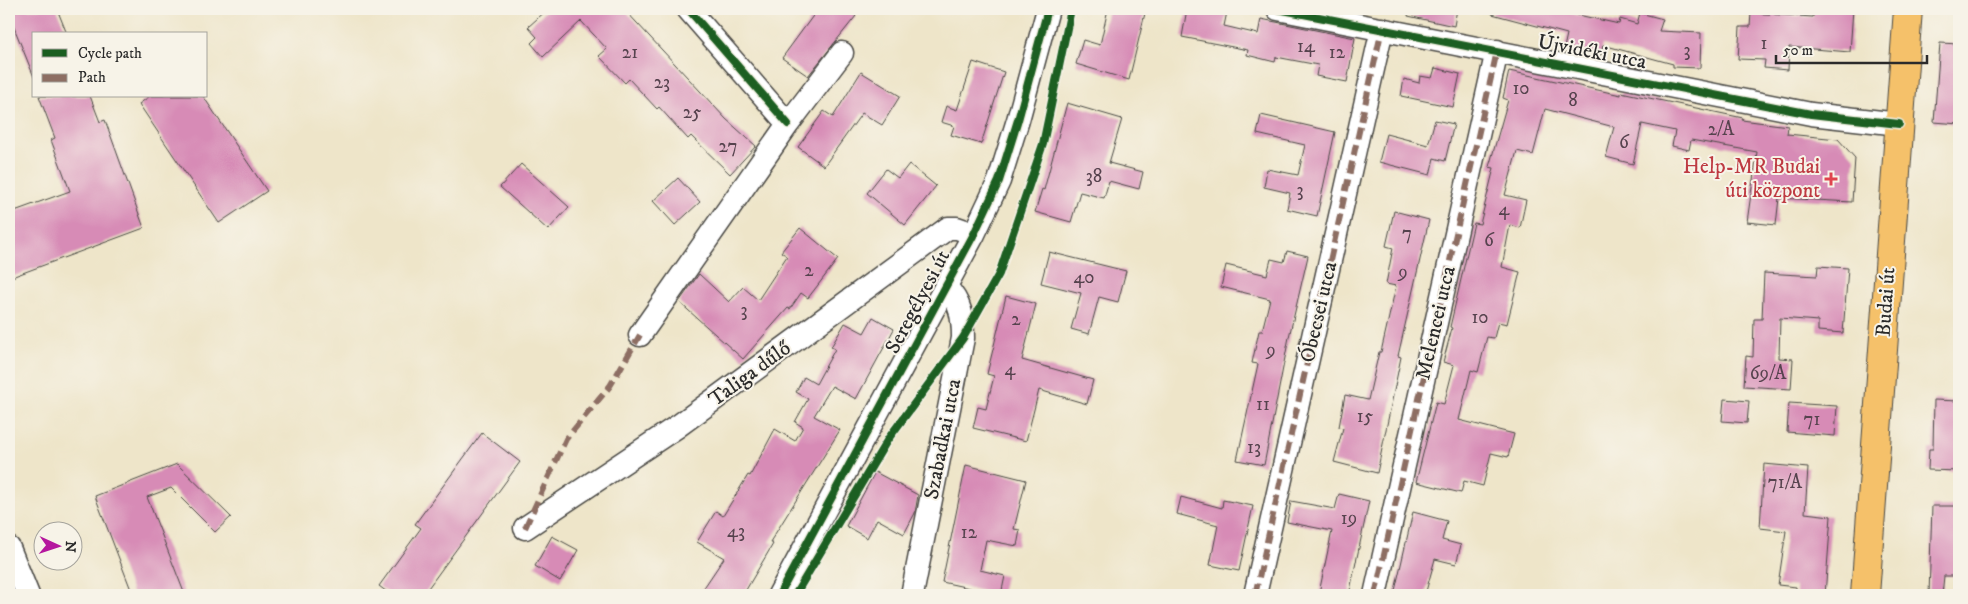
<svg xmlns="http://www.w3.org/2000/svg" width="1968" height="604" viewBox="0 0 1968 604" font-family="'IM FELL DW Pica',serif">
<rect width="100%" height="100%" fill="#f7f3e8"/>
<filter id="ink" filterUnits="userSpaceOnUse"><feTurbulence type="fractalNoise" baseFrequency=".02" numOctaves="2"/><feDisplacementMap in="SourceGraphic" scale="10" xChannelSelector="R" yChannelSelector="G"/><feConvolveMatrix kernelMatrix="1 2 1 2 8 2 1 2 1" color-interpolation-filters="sRGB"/></filter>
<filter id="wash" filterUnits="userSpaceOnUse"><feTurbulence type="fractalNoise" baseFrequency=".0096" numOctaves="4" result="noise"/><feDisplacementMap in="SourceGraphic" scale="20" xChannelSelector="R" yChannelSelector="G"/><feGaussianBlur stdDeviation="1.12" result="paint"/><feColorMatrix in="noise" values="0 0 0 0 0 0 0 0 0 0 0 0 0 0 0 0 0 1.4 0 .05"/><feComposite in="paint" operator="in"/></filter>
<g filter="url(#wash)">
<rect width="100%" height="100%" fill="#eee5c9"/>
<g id="blocks">
<path fill="#d78bb6" d="M9,9h48l10,25h-33v43l-25,-62z
M548,9h76l102,110 30,27 -26,28 -39,-38 -3,3 -29,-32 -2,2 -28,-30 -4,4 -26,-27 8,-7 -26,-28 -38,36 -12,-14 6,-6 -9,-10z
M818,9h28l10,7 -48,60 -26,-18z
M1108,9h38l-17,71 -53,-16 7,-24 17,5z
M1187,9h23l17,3 -3,14 34,8 3,-15 94,19 -8,44 -31,-6 2,-11 -42,-8 -1,5 -28,-7 1,-5 -66,-13z
M1409,9h48l-3,17 -46,-10z
M1493,9h58l68,15 1,-5 17,5 3,-11 23,6 -4,12 42,2 -1,35 -27,-1v-3l-70,-19 -2,10 -37,-7 3,-14 -75,-20z
M1813,9h40l-3,43 -61,-5 -1,23 -24,-2 1,-8 -27,-1 2,-32h10l1,-14 62,4z
M1940,43l19,1v80l-25,-2z
M973,62l31,10 -23,72 -30,-9 3,-9 -13,-4 5,-16 11,4z
M1435,68l25,6 -7,33 -52,-11 3,-17 15,4 1,-7 12,2z
M1509,71l112,24v-3l122,26 -1,2 46,6 -1,8 51,5 17,19 -3,44 -73,-4 -3,27 -29,-3 10,-70 -66,-12 -2,10 -17,-4 3,-15 -33,-7 -9,40 -27,-7 8,-30 -69,-18 -12,46 -16,-4 -12,44 21,5 -6,28 -10,-3 -8,42 18,5 -13,52 -9,-2 -4,16 -7,-1 -9,35 -7,-2 -12,50 55,14 -6,23 -17,-4 -8,33 -19,-5 -3,12 -45,-11 20,-80 8,2 10,-39 -11,-3 9,-34 -2,-1 24,-104 6,1 14,-56 -5,-1 19,-67 -5,-2z
M861,72l39,24 -18,29 -20,-12 -38,53 -26,-19 26,-36 9,6z
M39,96h51l10,26 5,-2 39,108 -135,50v-65l61,-22 -19,-51 4,-2z
M150,96h53l64,95 -48,32 -80,-119z
M1067,103l55,16 -13,44 34,9 -4,17 -30,-8 -5,17 -24,-6 -9,30 -36,-10 7,-23 2,1z
M1261,115l74,17 -18,84 -30,-7 3,-16 -26,-6 3,-18 31,6 7,-30 -48,-11z
M1435,120l19,4 -9,37 -11,-3 -4,17 -51,-13 7,-28 42,11z
M521,164l48,43 -21,23 -48,-43z
M909,164l27,22 -31,39 -38,-32 19,-24 12,9z
M678,178l22,24 -25,23 -22,-24z
M1394,211l35,9 -31,136 3,1 -24,116 -43,-11 9,-34 -4,-1 6,-32 23,5 11,-48h2l15,-66 -10,-2 7,-36 -7,-2z
M800,228l38,31 -30,39 -7,-5 -11,16 -2,-1 -45,51 -64,-57 20,-28 30,28 14,-15 15,13 29,-44 -6,-4z
M1287,251l21,5 -19,81 -25,128 -27,-5 21,-96 -6,-1 7,-32h3l8,-32 -49,-12 5,-22 41,10 4,-16 13,3z
M1049,252l77,19 -8,31 -19,-5 -10,37 -18,-5 10,-36 -40,-10z
M1818,266l30,2 -5,65 -25,-2v-10l-38,-3 -1,40 14,1 -2,30 -47,-3 2,-30 7,1 1,-38h8l2,-46 53,3z
M1006,296l30,8 -14,56 71,20 -6,24 -48,-14 -13,51 -53,-13 5,-21 8,2 8,-33 -7,-2z
M873,317l21,12 -38,70 -24,-13 -18,30 26,14 -70,112 3,2 -30,51h-44l25,-37 -27,-16 19,-31 7,5 25,-41 2,1 25,-47 20,12 8,-14 -8,-5 13,-23 -12,-7 8,-15 12,7 19,-35 -4,-2 14,-24 19,10z
M1724,399l25,2 -2,22 -25,-2z
M1934,400l25,1v70l-31,-1 1,-21h4z
M1789,403l48,3 -2,30 -48,-4z
M482,433l38,29 -97,133h-32l-12,-9 42,-58 -6,-4z
M177,464l54,53 -16,15 -44,-44 -24,9 38,98h-52l-38,-99z
M1764,464l44,4 -3,45 26,3 -6,79h-29v-8l-18,-2 8,-54 -26,-3z
M966,465l60,15 -12,49 6,1 -3,16 -31,-6 -6,30 25,6 -4,19 -59,-13z
M875,472l43,23 -3,18 -11,21 -27,-15 -10,19 -21,-12z
M1339,494l30,7 -20,94h-21l-9,-2 13,-62 -45,-9 4,-21 44,8z
M1181,497l41,11 1,-8 30,6 -14,65 -29,-6 8,-40 -41,-11z
M1932,506h27v70h-15l-2,19h-13z
M1413,512l34,9 -5,19 19,5 -5,19 -21,-5 -10,36h-31z
M552,536l26,14 -18,31 -25,-15z"/>
</g>
</g>
<g filter="url(#ink)">
<use href="#blocks" fill-opacity="0" stroke="#484743" stroke-width="1"/>
<g fill="none" stroke-linecap="round" stroke-linejoin="round">
<g stroke="#484743" stroke-width="25">
<path id="minor" d="M688,9l100,115
M1278,9l533,105 88,10
M640,335l148,-211 54,-71
M525,528l153,-102 270,-198h9l17,6
M9,548l19,47
M779,595l195,-361 25,-53 19,-61 30,-111
M912,595l51,-257c0,-21 -2,-35 -17,-51
M1255,595l127,-566
M1375,595l122,-544"/>
</g>
<g stroke="#484743" stroke-width="30">
<path id="major" d="M1865,595l43,-586"/>
</g>
<use href="#minor" stroke="#fff" stroke-width="22"/>
<use href="#major" stroke="#f5c16b" stroke-width="28"/>
<path stroke="#8d6e63" stroke-width="6" stroke-dasharray="12 6" stroke-linecap="butt" d="M525,528l41,-89 44,-53 30,-51
M1255,595l127,-566
M1375,595l122,-544"/>
<g stroke="#f7f3e8" stroke-width="11">
<path id="cycleway" d="M688,9l100,115
M1278,9l533,105 88,10
M779,595l195,-361 25,-53 19,-61 30,-111
M795,595l93,-156 75,-101 36,-64 44,-130 28,-135"/>
</g>
<use href="#cycleway" stroke="#1b5e20" stroke-width="8"/>
</g>
</g>
<path fill="#e0444e" stroke="#f7f3e8" stroke-width="2" d="M1828.5 171.5h5v5h5v5h-5v5h-5v-5h-5v-5h5z"/>
<g text-anchor="middle" dominant-baseline="central" stroke-width="4" stroke-linejoin="round" paint-order="stroke">
<g font-size="19" fill="#56434e">
<text x="1764" y="43">1</text>
<text x="1306" y="46">14</text>
<text x="1687" y="50">3</text>
<text x="630" y="52">21</text>
<text x="1337" y="52">12</text>
<text x="662" y="82">23</text>
<text x="1521" y="88">10</text>
<text x="1573" y="100">8</text>
<text x="692" y="112">25</text>
<text x="1721" y="129">2/A</text>
<text x="1624" y="142">6</text>
<text x="728" y="146">27</text>
<text x="1094" y="176">38</text>
<text x="1300" y="190">3</text>
<text x="1504" y="209">4</text>
<text x="1407" y="233">7</text>
<text x="1489" y="240">6</text>
<text x="809" y="270">2</text>
<text x="1403" y="272">9</text>
<text x="1084" y="277">40</text>
<text x="744" y="310">3</text>
<text x="1480" y="317">10</text>
<text x="1016" y="319">2</text>
<text x="1271" y="350">9</text>
<text x="1010" y="369">4</text>
<text x="1768" y="373">69/A</text>
<text x="1263" y="404">11</text>
<text x="1365" y="416">15</text>
<text x="1812" y="419">71</text>
<text x="1254" y="447">13</text>
<text x="1785" y="482">71/A</text>
<text x="1349" y="518">19</text>
<text x="736" y="531">43</text>
<text x="969" y="532">12</text>
</g>
<g font-size="21" fill="#2b2b2b" stroke="#f7f3e8">
<text transform="translate(1592 52) rotate(11)">Újvidéki utca</text>
<text transform="translate(918 302) rotate(-62)">Seregélyesi út</text>
<text transform="translate(1886 302) rotate(-86)">Budai út</text>
<text transform="translate(1319 312) rotate(-77)">Óbecsei utca</text>
<text transform="translate(1436 323) rotate(-77)">Melencei utca</text>
<text transform="translate(750 374) rotate(-36)">Taliga dűlő</text>
<text transform="translate(943 439) rotate(-79)">Szabadkai utca</text>
</g>
<g font-size="21" fill="#be3a42" stroke="#f7f3e8" text-anchor="end">
<text x="1820" y="167">Help-MR Budai<tspan x="1820" dy="24">úti központ</tspan></text>
</g>
</g>
<rect width="1968" height="604" fill="none" stroke="#f7f3e8" stroke-width="30"/>
<rect x="32" y="32" width="175" height="65" fill="#f7f3e8" stroke="#a5a39c"/>
<rect x="42" y="49" width="25" height="8" fill="#1b5e20" stroke="#a5a39c"/>
<text x="78" y="58" font-size="15" fill="#2b2b2b">Cycle path</text>
<rect x="42" y="74" width="25" height="8" fill="#8d6e63" stroke="#a5a39c"/>
<text x="78" y="82" font-size="15" fill="#2b2b2b">Path</text>
<g transform="translate(58 546) rotate(93)"><circle r="24" fill="#f7f3e8" stroke="#a5a39c"/>
<path d="M0-4L9 19L0 12L-9 19Z" fill="#b5179e"/>
<text y="-8" font-size="14" font-weight="bold" text-anchor="middle" fill="#2b2b2b">N</text>
</g>
<path d="M1776 55v8h151v-8" fill="none" stroke="#2b2b2b" stroke-width="2.5"/>
<text x="1783" y="55" font-size="15" fill="#2b2b2b" stroke="#f7f3e8" stroke-width="4" paint-order="stroke">50 m</text>
</svg>
